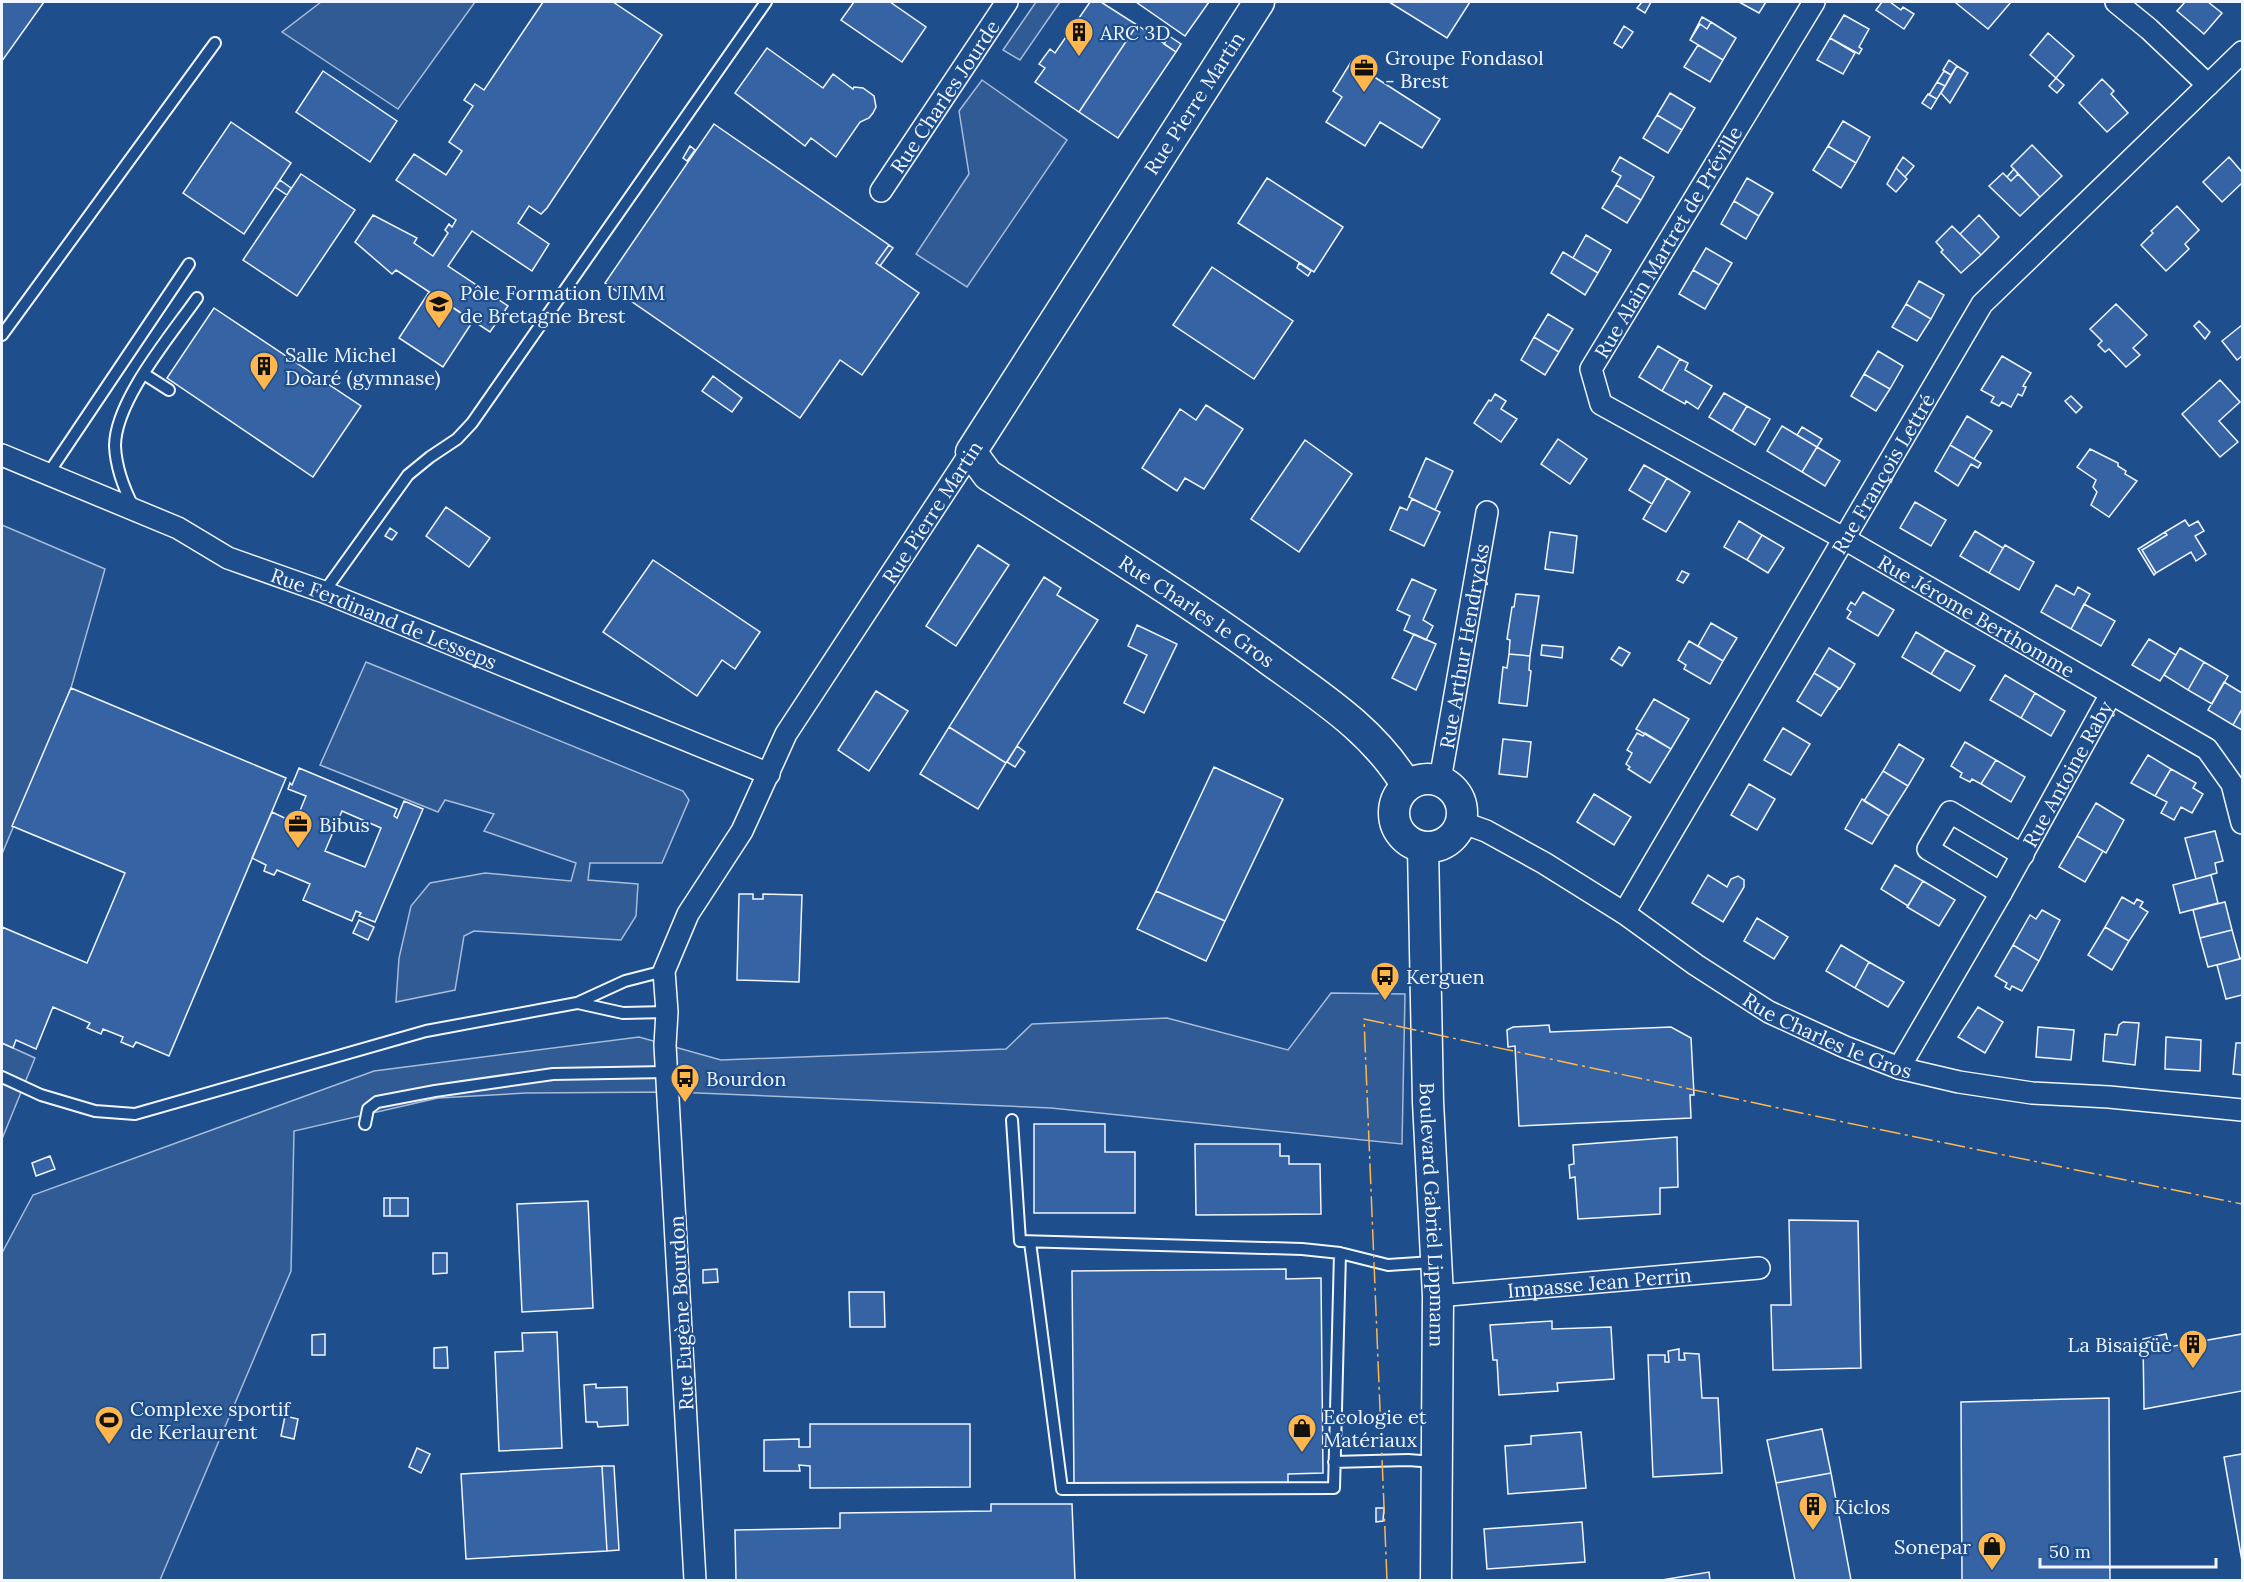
<svg xmlns="http://www.w3.org/2000/svg" width="2244" height="1582" viewBox="0 0 2244 1582" font-family="Lora,serif">
<rect width="100%" height="100%" fill="#1f4e8c"/>
<path fill="#305b95" stroke="#a8bbd7" stroke-width="1.5" d="M321,2h154l-77,107 -116,-77z
M1036,2h24l-40,58 -17,-10z
M982,80l85,60 -100,147 -51,-33 53,-80 -10,-63z
M2,525l103,44 -34,119 -69,166z
M366,662l317,129 6,9 -27,63h-72l-2,17 50,4 -2,32 -15,24 -147,-9 -10,5 -9,54 -59,12 3,-44 12,-52 19,-23 55,-10 86,8 5,-18 -92,-32 10,-17 -49,-14 -7,12 -118,-47z
M1331,993l74,1 -3,150 -351,-36 -377,-16 -148,1 -88,5 -144,33 -3,140 -131,309h-158v-327l31,-58 341,-124 265,-34 82,23 285,-11 26,-25 135,-6 121,32z
M2,1043l33,15 -33,81z"/>
<path fill="#3563a3" stroke="#f2f6ff" stroke-width="1.5" fill-rule="evenodd" d="M2,2h42l-42,59z
M543,2h70l49,33 -115,173 -6,6 -12,-8 -11,17 31,21 -17,27 -60,-40 -24,35 60,40 -18,26 -94,-62 -4,4 -37,-32 18,-27 44,23 -3,5 19,13 15,-23 -3,-3 4,-6 3,3 4,-7 -60,-40 18,-26 32,21 16,-24 -13,-9 24,-36 -9,-6 11,-16 9,6z
M854,2h36l36,25 -24,35 -61,-42z
M1090,2h11l36,23 -58,87 -44,-30 10,-14 -6,-4 11,-15 5,4z
M1136,2h73l-24,34z
M1389,2h81l-23,36z
M1642,2h9l-6,11 -8,-5z
M1739,2h27l-7,11z
M1882,2h8l11,8 2,-3 11,7 -10,15 -28,-19z
M1957,2h54l-23,27 -32,-26z
M2185,2h23l14,11 -18,21 -27,-23z
M1844,15l25,14 -10,18 3,2 -3,5 -29,-16z
M1702,17l9,5 -4,7 -7,-5 -10,16z
M1711,22l25,16 -13,22 -33,-20 10,-16 7,5z
M1137,25l39,27 -58,86 -39,-26z
M1624,26l9,6 -11,16 -8,-5z
M2048,33l26,23 -18,22 -26,-23z
M1169,36l12,8 -5,8 -12,-8z
M1830,38l25,15 -12,21 -26,-14z
M1698,45l25,15 -13,22 -26,-15z
M767,48l56,40 10,-14 20,15 1,-2 9,1 11,8 2,11 -3,6 -4,5 -9,4 -24,35 -25,-19 -6,8 -70,-53z
M1949,60l8,6 -6,9 -8,-5z
M1351,62l89,57 -18,29 -42,-26 -15,24 -39,-24 16,-25 -9,-6z
M1957,66l11,7 -18,30 -9,-10z
M323,71l74,50 -27,41 -74,-50z
M1944,71l7,4 -6,11 -8,-4z
M2056,78l8,7 -7,8 -8,-7z
M2102,79l12,12 -3,3 17,19 -21,19 -28,-29z
M1937,82l8,4 -8,13 -8,-4z
M1670,93l25,15 -13,22 -25,-15z
M1928,94l9,5 -6,10 -9,-6z
M1657,115l25,15 -14,23 -25,-15z
M1843,121l27,16 -14,26 -28,-17z
M231,122l60,41 -47,71 -61,-41z
M714,124l175,121 -13,18 43,30 -57,82 -22,-15 -40,58 -195,-135z
M2032,145l30,31 -22,21 -29,-31z
M690,146l5,4 -8,11 -4,-3z
M1828,146l28,17 -15,25 -28,-18z
M1620,157l34,20 -13,23 -25,-15 5,-9 -9,-5z
M1903,157l11,9 -9,11 -9,-9z
M2229,157l13,15v11l-20,19 -19,-20z
M1896,168l11,11 -11,13 -9,-8z
M2014,169l4,5 -7,7 -4,-4z
M2003,173l8,8 7,-7 22,23 -20,19 -31,-30z
M301,174l54,36 -58,86 -54,-36z
M1267,178l76,49 -29,45 -76,-49z
M1747,178l26,15 -14,23 -25,-15z
M280,180l11,8 -4,7 -12,-8z
M1616,185l25,15 -14,23 -25,-15z
M1734,201l25,15 -13,23 -25,-15z
M2177,206l22,24 -14,14 4,5 -23,22 -25,-26 12,-12 -2,-2z
M1979,215l20,22 -18,18 -21,-21z
M1952,226l29,29 -20,18 -20,-21 2,-2 -7,-8z
M1586,235l25,15 -13,23 -25,-15z
M889,245l4,3 -13,18 -4,-3z
M1706,248l26,15 -13,22 -26,-15z
M1563,252l35,21 -13,22 -34,-22z
M1299,263l12,8 -3,5 -11,-8z
M1212,267l81,54 -39,58 -81,-54z
M1693,270l26,15 -14,24 -26,-15z
M1919,281l25,14 -13,24 -25,-15z
M429,292l44,29 -30,46 -44,-29z
M1906,304l25,15 -14,22 -25,-14z
M2116,304l31,31 -14,13 7,7 -14,12 -17,-18 -4,3 -7,-7 4,-4 -12,-12z
M214,308l147,98 -48,71 -146,-99z
M1548,314l25,15 -14,23 -25,-15z
M2199,321l11,11 -5,7 -11,-13z
M2242,325v31l-5,4 -15,-19z
M1534,337l25,15 -14,23 -24,-15z
M1658,346l22,13 -18,32 -23,-14z
M1878,351l25,15 -13,23 -26,-15z
M2002,356l29,17 -8,13 3,1 -4,9 -4,-2 -7,13 -9,-5 -3,4 -8,-4 3,-5 -13,-7z
M1680,359l8,4 -3,7 27,16 -14,23 -12,-8 -1,3 -23,-13z
M1864,374l26,15 -14,22 -25,-15z
M713,376l29,22 -10,14 -30,-21z
M2220,380l20,22 -21,19 19,21 -18,15 -38,-43z
M1724,393l23,13 -15,25 -23,-14z
M1495,394l11,7 -5,8 16,10 -16,23 -27,-19 15,-23 2,1z
M2071,396l11,11 -6,6 -11,-12z
M1206,405l37,24 -39,60 -19,-11 -8,13 -35,-23 38,-59 16,11z
M1747,406l23,13 -15,26 -23,-14z
M1967,416l25,15 -18,28 -24,-14z
M1782,426l35,21 -15,25 -35,-21z
M1802,427l20,12 -5,8 -20,-12z
M1558,439l29,20 -17,25 -29,-20z
M1305,440l47,34 -53,78 -48,-33z
M1950,445l31,18 -3,5 -7,-4 -13,22 -23,-15z
M1817,447l23,14 -15,25 -23,-14z
M2090,449l28,14v3l8,5 -1,3 12,7 -28,36 -18,-12 6,-13 -4,-5 3,-7 -19,-13z
M1426,458l27,13 -18,39 -26,-13z
M1644,465l23,13 -15,26 -23,-14z
M1667,478l23,14 -24,40 -23,-13z
M1412,499l28,13 -16,34 -34,-16 10,-23 7,3z
M1915,502l31,18 -15,26 -31,-18z
M446,507l44,31 -21,29 -43,-31z
M2185,520l4,6 9,-5 6,10 -9,5 11,18 -10,7 -5,-9 -35,21 -14,-23 25,-15 -2,-3z
M1739,521l23,14 -15,25 -23,-13z
M390,528l7,5 -5,7 -7,-4z
M1975,531l28,17 -14,25 -29,-17z
M1550,532l27,4 -4,37 -28,-4z
M2165,532l2,3 -25,15 14,23 -2,2 -16,-26z
M1762,535l22,13 -16,25 -21,-13z
M978,545l31,20 -53,81 -30,-20z
M2005,545l29,17 -15,28 -30,-17z
M653,560l107,72 -25,37 -13,-9 -25,36 -94,-64z
M1682,571l7,3 -6,9 -6,-3z
M1044,577l17,11 -4,7 41,25 -92,143 -57,-36z
M1412,579l24,11 -13,30 10,6 -7,14 -22,-10 6,-14 -13,-6z
M2056,585l18,10 4,-8 12,7 -19,35 -30,-17z
M1863,592l31,18 -16,26 -31,-18 4,-6 -4,-3 4,-7 4,3z
M1516,594l23,2 -9,60 -21,-2 1,-14 -3,-1 5,-32h2z
M2084,604l31,17 -14,25 -30,-17z
M1711,623l26,15 -14,23 -25,-15z
M1137,625l40,19 -33,69 -20,-10 23,-48 -19,-9z
M1916,632l30,18 -15,24 -29,-17z
M1414,634l22,10 -20,46 -24,-12z
M2149,639l27,16 -16,26 -28,-16z
M1689,641l34,20 -13,23 -26,-15 2,-4 -8,-5z
M1542,645l21,2 -1,11 -21,-3z
M1619,647l11,6 -8,13 -11,-7z
M1829,648l26,16 -15,25 -26,-16z
M2180,648l24,14 -16,28 -24,-15z
M1946,650l29,16 -15,25 -29,-17z
M1509,654l21,2 -1,14 2,1 -4,35 -28,-3 4,-36 4,1z
M2204,662l24,14 -16,28 -24,-14z
M1814,673l25,15 -18,28 -24,-15z
M2005,675l30,18 -14,25 -31,-18z
M2224,682l18,11v16l-9,16 -25,-15z
M71,688l215,90 -117,278 -33,-14 -3,5 -12,-5 2,-5 -20,-8 -2,5 -14,-6 3,-5 -37,-16 -17,42 -20,-9 -3,8 -11,-5v-116l85,36 38,-90 -113,-47z
M876,691l32,20 -39,60 -31,-21z
M2035,693l30,18 -14,25 -30,-18z
M1654,699l35,20 -18,30 -35,-20z
M2242,709v21l-9,-5z
M949,727l57,36 -28,46 -58,-35z
M1783,728l27,16 -19,31 -27,-15z
M1637,733l6,3 2,-3 26,16 -21,34 -22,-14 2,-2 -4,-3 6,-11 -5,-3z
M1503,739l28,3 -4,35 -28,-3z
M1965,742l31,18 -15,24 -9,-5 -2,3 -10,-5 2,-4 -11,-7z
M1899,744l25,15 -16,27 -25,-15z
M1017,746l8,6 -10,15 -8,-5z
M2148,755l23,14 -16,27 -24,-13z
M1996,760l29,17 -14,25 -30,-18z
M1214,767l69,32 -58,122 -69,-30z
M299,768l98,41 -3,7 3,2 7,-17 19,8 -48,113 -16,-6 2,-3 -5,-2 -4,10 -49,-21 7,-16 -33,-14 -3,5 -10,-4 2,-6 -14,-7 20,-46 23,11 11,-27 -18,-7 2,-6 2,2zM342,811l39,17 -16,39 -40,-16z
M2171,769l25,14 -3,5 10,6 -11,19 -11,-6 -7,13 -13,-7 6,-11 -12,-6z
M1883,771l25,15 -19,30 -25,-15z
M1749,784l26,15 -18,31 -26,-15z
M1594,794l37,23 -17,28 -37,-23z
M1862,799l27,17 -17,28 -27,-15z
M2096,803l28,17 -18,33 -29,-17z
M2215,831l8,30 -8,2 2,10 -21,6 -11,-41z
M2077,836l26,15 -18,31 -26,-15z
M1895,865l28,16 -15,25 -27,-17z
M1708,875l19,12 4,-8 7,-3 6,4v7l-21,35 -31,-19z
M2211,875l7,28 -38,10 -7,-28z
M1923,881l32,19 -16,26 -32,-19z
M1156,891l69,30 -19,40 -69,-32z
M739,894h14v5h10v-5l39,1 -3,87 -62,-2z
M2122,897l12,7 3,-5 6,3 -3,5 8,5 -19,29 -24,-14z
M2225,902l7,28 -32,8 -7,-28z
M2042,910l18,10 -21,41 -26,-16 17,-30 6,4z
M1757,918l31,19 -14,22 -30,-18z
M359,920l15,7 -6,13 -15,-7z
M2105,927l24,14 -17,29 -24,-15z
M2232,930l8,29 -32,8 -8,-29z
M1841,945l28,17 -14,26 -29,-17z
M2013,945l26,16 -17,30 -10,-5 -2,4 -5,-3 2,-4 -12,-7z
M2242,958v37l-16,4 -9,-34z
M1869,962l35,20 -16,25 -33,-19z
M1978,1007l25,15 -18,31 -27,-16z
M2123,1022l16,1 -4,42 -32,-4 2,-27 12,1 2,-10z
M1549,1025l1,7 121,-5 20,11 3,57h-4l1,23 -172,8 -4,-80 -7,1 -1,-17 6,-3z
M2038,1027l36,3 -3,30 -35,-3z
M2166,1037l35,3 -1,31 -35,-2z
M2236,1043h6v32l-9,-1z
M1034,1124h71v28h30v61h-101z
M1677,1137l1,50 -18,1v26l-82,5 -3,-42 -5,1 -1,-13 5,-1 -1,-19z
M1195,1144h85v12h9v8h31l1,50 -125,1z
M50,1156l5,13 -19,7 -4,-13z
M384,1198h6v18h-6z
M390,1198h18v18h-18z
M588,1201l5,107 -71,4 -5,-108z
M1789,1220l69,1 3,147 -88,2 -2,-65h20z
M433,1253h14v20l-14,1z
M717,1269l1,13 -15,1v-13z
M1286,1269v10l35,-1 2,195 -35,1v9l-214,2 -2,-214z
M849,1292h35l1,35h-35z
M1552,1321v8l59,-2 3,52 -57,4 1,8 -59,4 -2,-35h-4l-3,-35z
M557,1332l5,116 -63,3 -4,-99 28,-1 -1,-18z
M325,1334v21h-13v-20z
M2166,1334l3,13 73,-13v57l-98,18 -1,-70z
M447,1347l1,21h-14v-20z
M1679,1349v11h6l-1,-7 15,1 3,44h16l4,75 -69,4 -5,-122h17v7h4l-1,-11z
M596,1384v4l31,-1 1,38 -30,2 -1,-5h-11l-2,-37z
M2109,1398l1,182h-148l-1,-178z
M285,1416l13,3 -4,20 -13,-3z
M810,1424h160v63l-160,1v-22l-11,-1 1,6h-36v-31l35,-1v8h11z
M1822,1429l9,44 -55,10 -9,-43z
M1581,1432l5,56 -78,6 -3,-48 26,-2v-8z
M417,1448l13,6 -9,19 -12,-6z
M2242,1454v107l-18,-104z
M602,1466h12l5,84 -12,1z
M602,1466l5,85 -141,8 -5,-85z
M1831,1473l20,107h-56l-19,-97z
M991,1504h81l3,76h-339l-1,-50 105,-2v-15l151,-2z
M1376,1508h8l-1,13 -7,1z
M1582,1522l3,40 -98,7 -3,-40z
M1709,1572l1,8h-48z"/>
<g fill="none" stroke-linecap="round" stroke-linejoin="round">
<g stroke="#f2f6ff" stroke-width="14">
<path id="lane" d="M2,335l213,-292
M144,374l25,16
M48,474l141,-210
M134,508c-10,-19 -18,-41 -19,-62 0,-45 56,-111 82,-148
M324,592l84,-117 22,-18 27,-18 15,-16 294,-421
M578,1003l45,10 44,-1
M2,1077l39,18 54,16 40,3 291,-83 151,-28 48,-22 39,-10
M1012,1120l8,121 282,8 38,4 48,12 45,-3
M365,1124l3,-15 9,-7 58,-11 118,-17 114,-2
M1030,1242l32,247 272,-1 6,-235
M1334,1462l74,-2 26,2"/>
</g>
<g stroke="#f2f6ff" stroke-width="24">
<g id="street">
<path id="s1" d="M1814,2l-223,367 10,35 242,134 364,211 25,35 10,39"/>
<path d="M2116,2l33,27 59,56"/>
<path id="s2" d="M881,191l126,-189"/>
<path id="s3" d="M2,455l176,73 50,30 96,34 445,182"/>
<path id="s4" d="M1440,780l47,-268"/>
<path id="s5" d="M1461,822l25,9 58,32 80,50 72,52 73,47 76,35 54,21 60,14 73,11 77,4 133,13"/>
<path d="M2001,893l-73,-44 22,-37 73,43"/>
<path id="s6" d="M1624,913l358,-609 260,-252"/>
<path id="s7" d="M1899,1068l102,-175 110,-199"/>
<path id="s8" d="M1438,1296l321,-28"/>
<path d="M695,1580l-30,-535 2,-33 -3,-41 24,-57 54,-83 44,-97 185,-282"/>
</g>
</g>
<g stroke="#f2f6ff" stroke-width="33">
<g id="secondary">
<path id="s9" d="M1259,2l-288,450 17,23c94,60 189,118 279,183 52,38 106,71 140,128"/>
<circle cx="1428" cy="813" r="34"/>
<path id="s10" d="M1423,847l5,255 10,194 -2,284"/>
</g>
</g>
<use href="#lane" stroke="#1f4e8c" stroke-width="10"/>
<use href="#street" stroke="#1f4e8c" stroke-width="21"/>
<use href="#secondary" stroke="#1f4e8c" stroke-width="30"/>
<path stroke="#ffb74d" stroke-width="1.5" stroke-dasharray="21 4.5 3 4.5" stroke-linecap="butt" d="M1387,1580l-23,-561 484,104 394,81"/>
</g>
<defs>
<g id="building-pin" transform="scale(1.5)"><path d="M0 17L-7.5 6A9.5 9.5 0 1 1 7.5 6Z" fill="#ffb74d" stroke="#1f4e8c"/><path d="M-4-6H4V6H1V3H-1V6H-4ZM-2.5-4.3h1.7v1.8h-1.7ZM.8-4.3h1.7v1.8H.8ZM-2.5-1h1.7V.8h-1.7ZM.8-1h1.7V.8H.8Z" fill="#111"/></g>
<g id="office-pin" transform="scale(1.5)"><path d="M0 17L-7.5 6A9.5 9.5 0 1 1 7.5 6Z" fill="#ffb74d" stroke="#1f4e8c"/><path d="M-6-3h4V-5.5h4V-3h4V5H-6ZM-1-4.5V-3h2v-1.5ZM-6 0V1H6V0Z" fill="#111"/></g>
<g id="school-pin" transform="scale(1.5)"><path d="M0 17L-7.5 6A9.5 9.5 0 1 1 7.5 6Z" fill="#ffb74d" stroke="#1f4e8c"/><path d="M0-5L7-2L0 1L-7-2ZM-4 1L0 2.5L4 1V4Q0 6-4 4Z" fill="#111"/></g>
<g id="bus-pin" transform="scale(1.5)"><path d="M0 17L-7.5 6A9.5 9.5 0 1 1 7.5 6Z" fill="#ffb74d" stroke="#1f4e8c"/><path d="M-5-6H5V4H4V6H2V4H-2V6H-4V4H-5ZM-3.5-4V0h7V-4ZM-3.5 1.2v1.5H-2V1.2ZM2 1.2v1.5H3.5V1.2Z" fill="#111"/></g>
<g id="stadium-pin" transform="scale(1.5)"><path d="M0 17L-7.5 6A9.5 9.5 0 1 1 7.5 6Z" fill="#ffb74d" stroke="#1f4e8c"/><path d="M0-5a6.5 5 0 1 0 0 10a6.5 5 0 1 0 0-10ZM-3.5-1.8h7v3.6h-7Z" fill="#111"/></g>
<g id="shop-pin" transform="scale(1.5)"><path d="M0 17L-7.5 6A9.5 9.5 0 1 1 7.5 6Z" fill="#ffb74d" stroke="#1f4e8c"/><path d="M-5-2.5h2.3a2.7 3.5 0 0 1 5.4 0H5L5.5 6h-11ZM-1.5-2.5h3a1.5 2.3 0 0 0-3 0Z" fill="#111"/></g>
</defs>
<g fill-rule="evenodd">
<use href="#building-pin" x="1079" y="32"/>
<use href="#office-pin" x="1364" y="68"/>
<use href="#school-pin" x="439" y="304"/>
<use href="#building-pin" x="264" y="366"/>
<use href="#office-pin" x="298" y="824"/>
<use href="#bus-pin" x="1385" y="976"/>
<use href="#bus-pin" x="685" y="1078"/>
<use href="#building-pin" x="2193" y="1344"/>
<use href="#stadium-pin" x="109" y="1420"/>
<use href="#shop-pin" x="1302" y="1428"/>
<use href="#building-pin" x="1813" y="1506"/>
<use href="#shop-pin" x="1992" y="1546"/>
</g>
<g text-anchor="middle" dominant-baseline="central" stroke-width="4.5" stroke-linejoin="round" paint-order="stroke">
<g font-size="20" fill="#f2f6ff" stroke="#1f4e8c" text-anchor="start">
<text x="1100" y="32">ARC 3D</text>
<text x="1385" y="57">Groupe Fondasol<tspan x="1385" dy="23">- Brest</tspan></text>
<text x="460" y="292">Pôle Formation UIMM<tspan x="460" dy="23">de Bretagne Brest</tspan></text>
<text x="285" y="354">Salle Michel<tspan x="285" dy="23">Doaré (gymnase)</tspan></text>
<text x="319" y="824">Bibus</text>
<text x="1406" y="976">Kerguen</text>
<text x="706" y="1078">Bourdon</text>
<text x="2172" y="1344" text-anchor="end">La Bisaigüe</text>
<text x="130" y="1408">Complexe sportif<tspan x="130" dy="23">de Kerlaurent</tspan></text>
<text x="1323" y="1416">Ecologie et<tspan x="1323" dy="23">Matériaux</tspan></text>
<text x="1834" y="1506">Kiclos</text>
<text x="1971" y="1546" text-anchor="end">Sonepar</text>
</g>
<g font-size="20" fill="#f2f6ff" stroke="#1f4e8c">
<text stroke="none"><textPath href="#s2" startOffset="114">Rue Charles Jourde</textPath></text>
<text transform="translate(1194 103) rotate(-57)">Rue Pierre Martin</text>
<text transform="translate(1668 242) rotate(-59)">Rue Alain Martret de Préville</text>
<text stroke="none"><textPath href="#s6" startOffset="510">Rue François Lettré</textPath></text>
<text transform="translate(932 512) rotate(-57)">Rue Pierre Martin</text>
<text stroke="none"><textPath href="#s9" startOffset="812">Rue Charles le Gros</textPath></text>
<text stroke="none"><textPath href="#s1" startOffset="897">Rue Jérome Berthomme</textPath></text>
<text stroke="none"><textPath href="#s3" startOffset="416">Rue Ferdinand de Lesseps</textPath></text>
<text stroke="none"><textPath href="#s4" startOffset="136">Rue Arthur Hendrycks</textPath></text>
<text stroke="none"><textPath href="#s7" startOffset="339">Rue Antoine Raby</textPath></text>
<text stroke="none"><textPath href="#s5" startOffset="426">Rue Charles le Gros</textPath></text>
<text stroke="none"><textPath href="#s10" startOffset="368">Boulevard Gabriel Lippmann</textPath></text>
<text stroke="none"><textPath href="#s8" startOffset="162">Impasse Jean Perrin</textPath></text>
<text transform="translate(681 1313) rotate(-93)">Rue Eugène Bourdon</text>
</g>
</g>
<rect width="2244" height="1582" fill="none" stroke="#f2f6ff" stroke-width="6"/>
<path d="M2040 1558v9h176v-9" fill="none" stroke="#f2f6ff" stroke-width="3"/>
<text x="2049" y="1558" font-size="18" fill="#f2f6ff" stroke="#1f4e8c" stroke-width="4.5" paint-order="stroke">50 m</text>
</svg>
